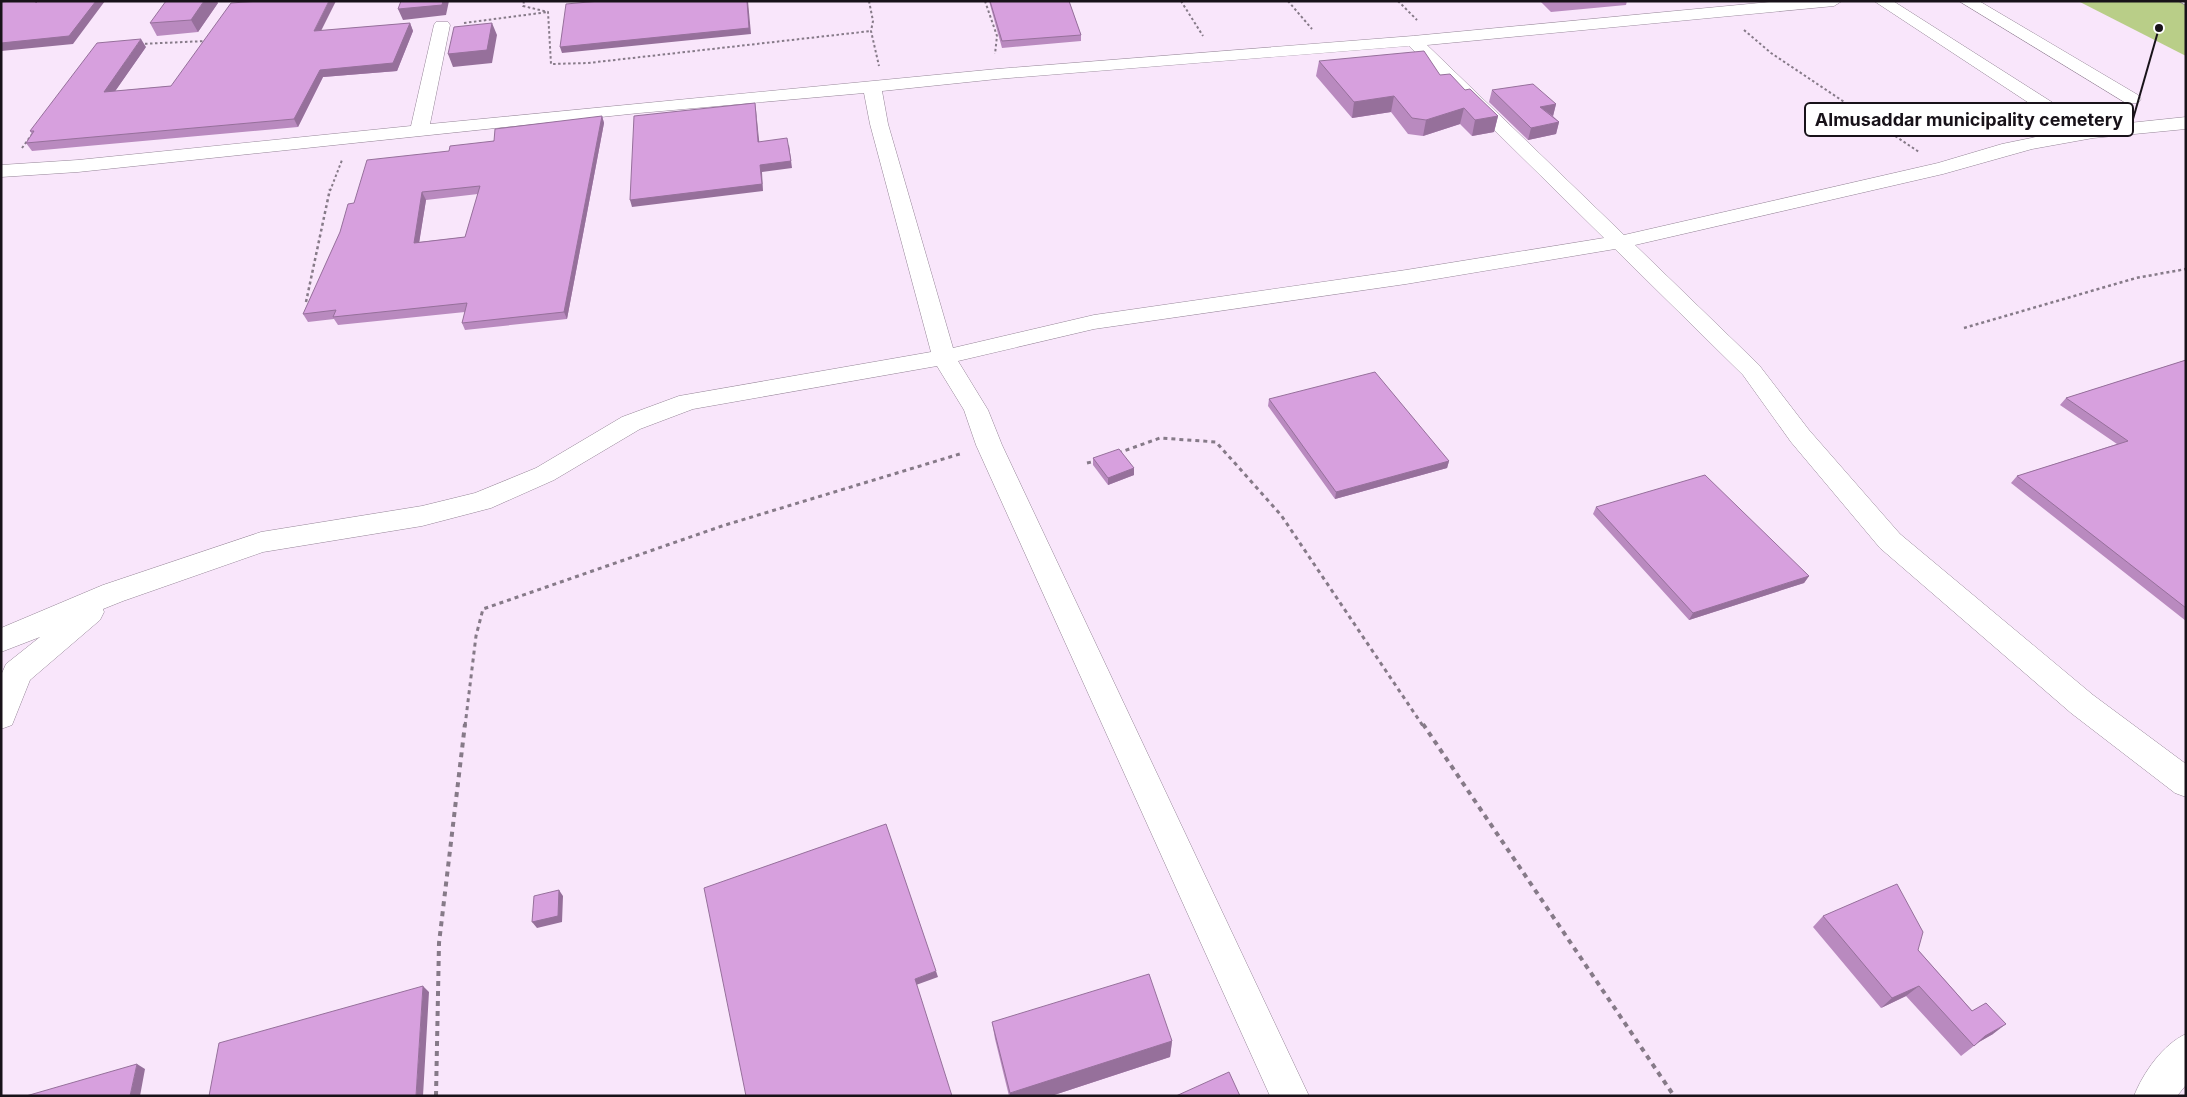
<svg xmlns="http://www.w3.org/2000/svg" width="2187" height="1097" viewBox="0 0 2187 1097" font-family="Inter,sans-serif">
<rect width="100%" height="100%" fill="#f9e6fb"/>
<path fill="#b9ce88" d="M2078,1h108v55z"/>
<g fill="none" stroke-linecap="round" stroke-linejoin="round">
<g stroke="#958597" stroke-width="2">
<path id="lane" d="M2179,1h7v4z"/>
</g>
<g stroke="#958597" stroke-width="1">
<path id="street" d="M1781,1h61l-8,5 -407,39 197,190 314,-72 64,-19 68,-14 -196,-129h19l198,126 95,-10v12l-93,9 -61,11 -89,25 -308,71 124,120 50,65 91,104 193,161 93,69v33l-11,-4 -104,-80 -191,-165 -89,-106 -48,-67 -128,-126 -209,35 -312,45 -136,32 30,49 14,35 307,651h-39l-294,-651 -12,-35 -27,-44 -244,43 -53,20 -86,51 -63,28 -69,18 -159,26 -140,49 -20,8 1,3 -4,8 -70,60 -18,45 -11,4 1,-56 4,-9 34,-27 -39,15v-24l102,-43 158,-53 161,-26 53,-13 61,-25 86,-51 57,-21 252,-44 -61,-228 -6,-31 -225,20 -561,59 -77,5v-12l77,-5 333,-34 23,-101 2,-3h12l2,3 -20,99 567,-55 416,-33zM1409,46l195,192 -198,32 -312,45 -141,33 -65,-224 -6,-33 115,-12z
M1959,1h20l159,94 3,4 -3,4h-12z"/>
</g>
<g stroke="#958597" stroke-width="1">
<path id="secondary" d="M2186,1034v51l-9,11h-43c9,-23 29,-52 52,-62z"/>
</g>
<path stroke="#867a88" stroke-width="2" stroke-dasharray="2.5 2.5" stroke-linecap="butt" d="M524,1l-1,5 25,6 3,52 37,-1 283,-32
M869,1l4,20 -2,10 8,35
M985,1l12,35 -2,18
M1181,1l22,35
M1288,1l24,28
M1398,1l19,19
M464,23l84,-11
M1744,30l27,23 148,99
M140,44l66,-3
M22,148l11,-15
M330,191l12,-31"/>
<path stroke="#867a88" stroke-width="2.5" stroke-dasharray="3 3" stroke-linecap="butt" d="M306,302l24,-113
M1964,328l172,-50 50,-9"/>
<path stroke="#867a88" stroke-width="3" stroke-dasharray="4 4" stroke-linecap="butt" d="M1118,453l42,-15 56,4 65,73 142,211
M1087,463l9,-2
M465,726l11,-90 7,-27 239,-83 241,-73"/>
<path stroke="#867a88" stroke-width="4" stroke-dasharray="5 5" stroke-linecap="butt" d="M1423,724l251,372
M436,1096l3,-153 26,-219"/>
<use href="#lane" fill="#fff" fill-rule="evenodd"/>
<use href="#street" fill="#fff" fill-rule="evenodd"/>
<use href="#secondary" fill="#fff" fill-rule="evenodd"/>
</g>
<path fill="#b98abf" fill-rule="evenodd" d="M989,1h80l12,34v6l-79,7z
M1540,1h87l-1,4 -75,7z
M218,3l-20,29 -41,4 -7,-13z
M410,23l3,8 -16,40 -74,6 -25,50 -266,24 -6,-8 6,-9 -2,-3 116,-84 -31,44 56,-5 150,-55z
M1319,61l121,14 25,15 33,26 -4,16 -22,4 -12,-12 -37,12 -15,-2 -17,-22 -39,6 -36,-42z
M1492,90l64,14 -3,12 6,6 -3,12 -28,6 -39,-38z
M602,116l2,7 -37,196 -102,11 -3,-7 3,-11 -127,13 -4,-6 -26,3 -5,-8 51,-111 95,-52zM478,194l-13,43 -46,5 7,-42z
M2186,360v261l-175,-138 6,-7 100,-32 -57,-39 6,-7z
M1269,399l180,62 -2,7 -112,31 -67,-93z
M1093,458l41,10v7l-26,10 -15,-20z
M1596,507l213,69 -5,7 -115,37 -96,-106z
M1823,916l95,34 75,84 -14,8 -18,14 -55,-60 -25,12 -68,-81z
M992,1022l180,19 -2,16 -119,39h-42l-14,-57z"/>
<path fill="#96709b" d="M96,1h9l-32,43 -72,7v-8z
M204,1h13l1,2 -20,29 -7,-12z
M329,1h7l-19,38 -3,-8z
M443,1h6l-3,14 -43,5 -5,-11z
M748,1l3,33 -189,19 -2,-6z
M410,23l3,8 -16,40 -74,6 -25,50 -4,-8 26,-49z
M492,23l5,12 -5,28 -39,4 -5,-13z
M141,39l5,8 -37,53 -5,-8z
M1394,96l-3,16 -39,6 2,-16z
M755,103l1,7 4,39 -2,-7z
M1556,104l-3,12 -13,-9z
M1464,108l-4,16 -37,12 3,-16z
M602,116l2,7 -37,196 -3,-7z
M1498,116l-4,16 -22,4 3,-16z
M1559,122l-3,12 -28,6 3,-12z
M789,145l3,23 -30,4 1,19 -131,16 -2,-7 130,-35z
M422,192l4,8 -8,50 -4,-7z
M1449,461l-2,7 -112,31 1,-7z
M1134,468v7l-26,10v-7z
M1809,576l-5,7 -115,37 4,-7z
M559,890l4,6 -1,26 -25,6 -5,-6z
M936,971l2,6 -22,8 -1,-6z
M423,986l6,6 -6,104h-7z
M1919,986l-13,10 -25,12 11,-10z
M2006,1024l-13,10 -21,12 13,-10z
M1172,1041l-2,16 -119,39h-41v-3z
M137,1064l8,5 -5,27h-10z"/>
<path fill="#d7a0de" stroke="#96709b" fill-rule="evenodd" d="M12,1h24v2l1,-2h59l-27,35 -68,7v-41z
M166,1h38l-13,19 -41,3z
M260,1h69l-15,30 96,-8 -17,40 -73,7 -26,49 -268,24 8,-12h-4l67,-88 44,-4 -37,53 67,-6 60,-83z
M401,1h42l-1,4 -44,4z
M600,1h147l2,27 -189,19 6,-43z
M990,1h79l12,34 -79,6z
M492,23l-5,27 -39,4 6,-27z
M1424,51l16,24 10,-1 15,16 5,-1 28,27 -23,4 -11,-12 -38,12 -14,-2 -18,-22 -40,6 -35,-41z
M1533,84l23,20 -16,3 19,15 -28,6 -39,-38z
M755,103l3,39 29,-4 4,23 -31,4 2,19 -132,16 4,-84z
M602,116l-38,196 -102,11 5,-20 -134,14 3,-7 -33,4 37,-82 8,-28 6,-1 13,-43 82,-9 1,-5 44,-5 1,-12zM480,186l-15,51 -51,6 8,-51z
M2186,360v248l-169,-132 111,-35 -62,-43z
M1375,372l74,89 -113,31 -67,-93z
M1119,449l15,19 -26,10 -15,-20z
M1705,475l104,101 -116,37 -97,-106z
M886,824l50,147 -21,8 37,117h-206l-42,-208z
M1897,884l26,48 -5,18 54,61 14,-8 20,21 -21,12 -11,10 -55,-60 -27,12 -69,-82z
M559,890l-1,26 -26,6 2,-26z
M1149,974l23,67 -162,52 -18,-71z
M423,986l-7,110h-207l10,-53z
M137,1064l-7,32h-104z
M1229,1072l11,24h-64z"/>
<path fill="none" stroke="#181219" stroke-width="2" d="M2159 28L2133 119"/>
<circle fill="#181219" stroke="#fff" stroke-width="2" cx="2159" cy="28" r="5"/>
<rect fill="#fff" stroke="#181219" stroke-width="2" x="1805" y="103" width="328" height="33" rx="5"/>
<g font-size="18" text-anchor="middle" font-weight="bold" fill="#181219">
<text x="1969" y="126">Almusaddar municipality cemetery</text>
</g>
<rect width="2187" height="1097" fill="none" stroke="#181219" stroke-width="5"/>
</svg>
